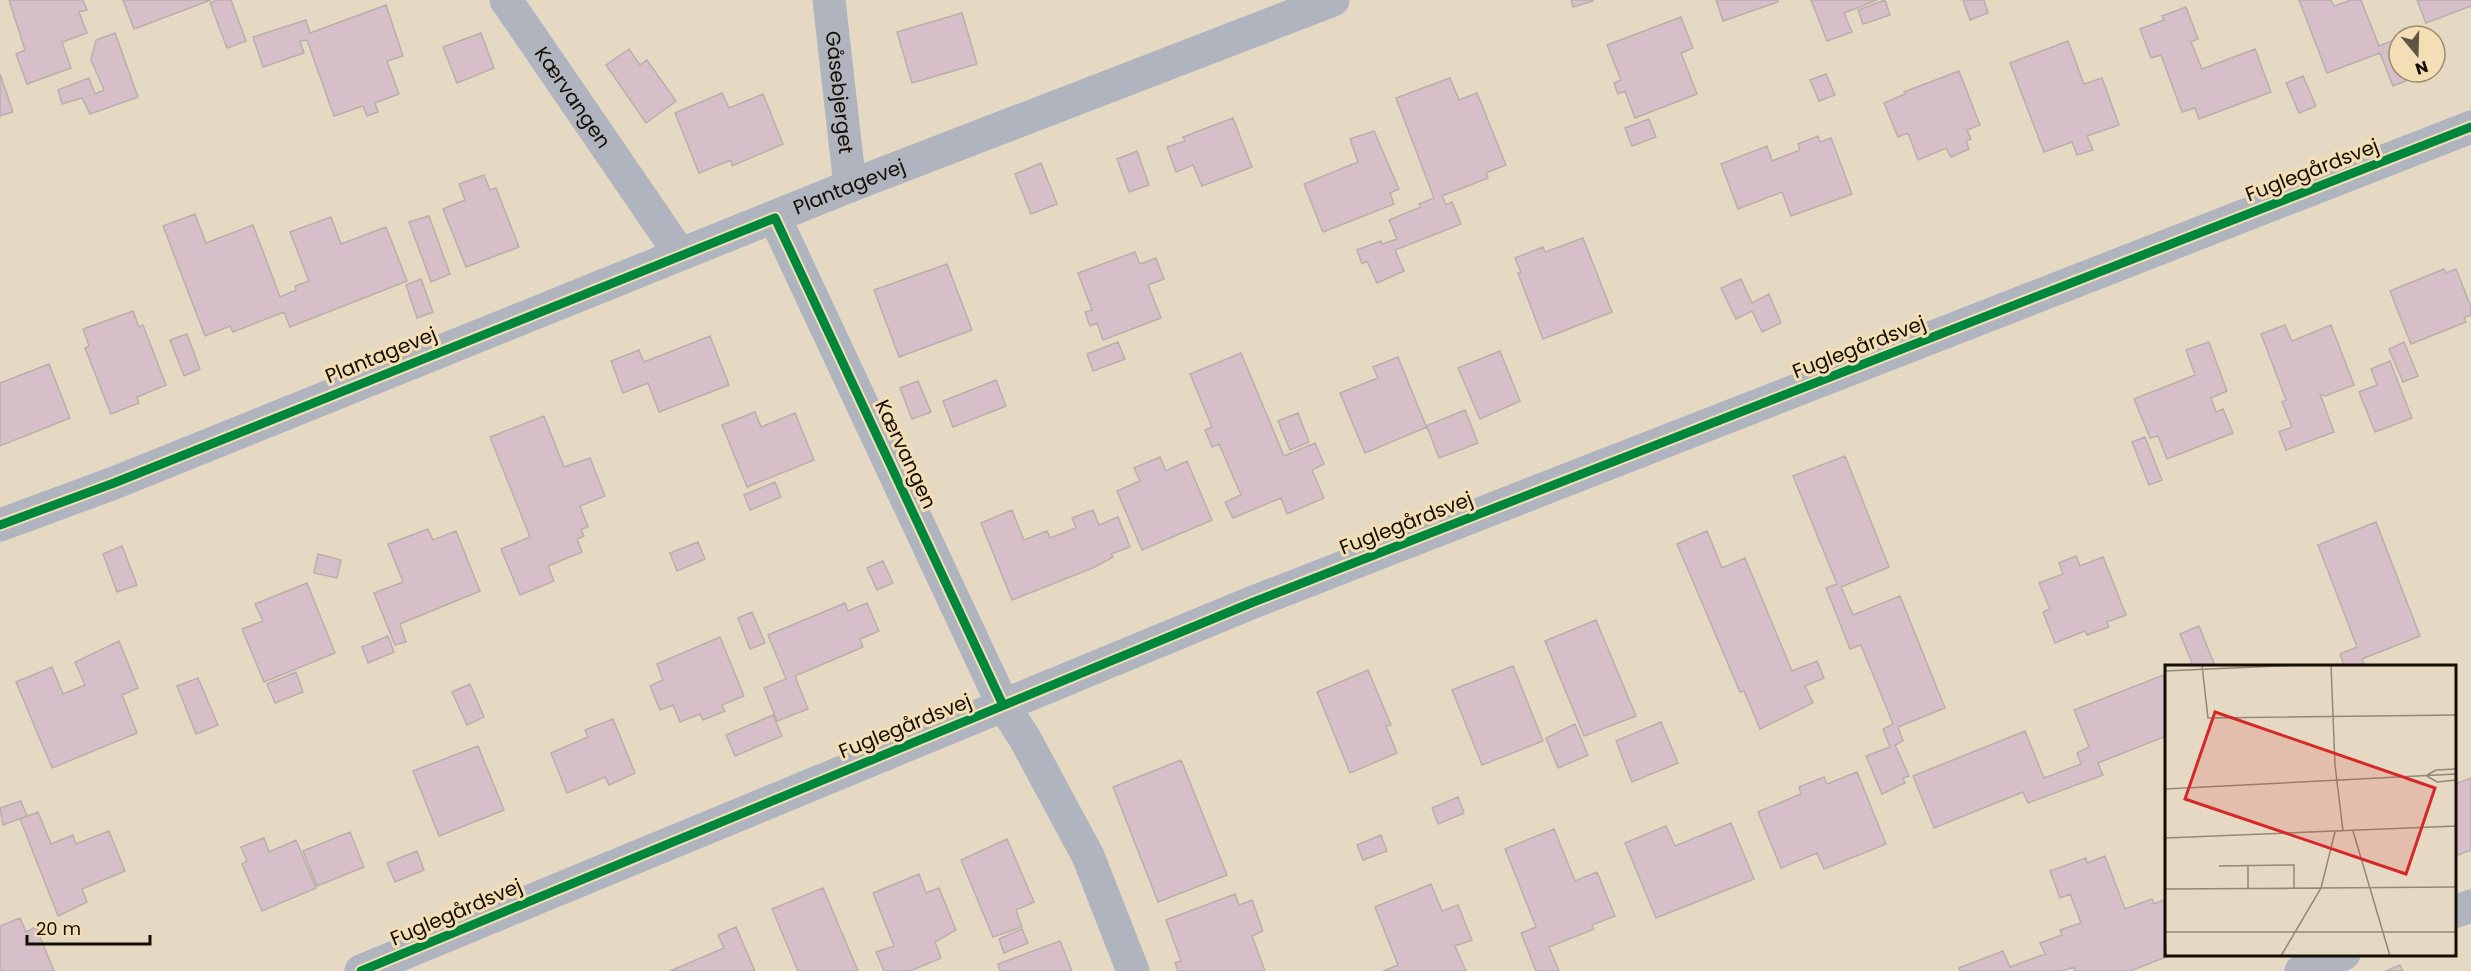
<svg xmlns="http://www.w3.org/2000/svg" width="2471" height="971" viewBox="0 0 2471 971" font-family="Poppins,sans-serif">
<rect width="100%" height="100%" fill="#e5d9c3"/>
<path fill="#d6bfc8" stroke="#baafab" stroke-width="1.5" d="M9,0h74l4,10 -8,2 8,21 -25,9 9,26 -44,16 -11,-30 9,-4z
M123,0h88l-77,29z
M217,0h14l15,41 -19,7 -17,-45z
M1571,0h21l1,1 -20,6z
M1716,0h62v2l-55,19z
M1811,0h66l-33,13 8,19 -25,9z
M1885,0l5,15 -27,9 -5,-14z
M1963,0h21l4,13 -18,7z
M2299,0h32l3,6 17,-6h10l18,46 20,-8v34h29l-35,14 -13,-33 -53,20z
M2417,0h54v6l-45,17z
M386,5l17,51 -16,5 12,33 -24,9 3,9 -11,4 -4,-10 -29,10 -27,-76 -7,1 4,12 -41,14 -10,-30 53,-17 4,13z
M2186,7l12,32 -7,3 11,27 53,-20 16,43 -72,27 -4,-11 -13,4 -21,-57 -10,3 -11,-29 24,-9 -2,-4z
M962,13l15,51 -65,19 -15,-51z
M1681,17l12,31 -12,5 16,41 -62,24 -10,-27 -7,3 -4,-11 7,-3 -14,-35z
M115,33l23,64 -48,17 -8,-16 -20,6 -4,-14 31,-12 6,16 9,-4 -13,-30 5,-20z
M481,33l13,35 -37,15 -14,-36z
M2068,41l16,43 18,-6 17,47 -32,11 6,14 -16,5 -5,-13 -28,10 -34,-89z
M629,49l11,16 7,-5 29,41 -30,22 -40,-58z
M1959,71l21,54 -13,5 4,9 -5,2 3,8 -18,8 -5,-9 -28,12 -10,-27 -10,4 -14,-34 21,-9 -1,-2z
M0,74l13,38 -13,4z
M1826,74l9,21 -16,6 -9,-21z
M2303,76l13,30 -17,7 -13,-30z
M1450,78l9,22 18,-7 29,72 -20,8 2,5 -46,18 4,9 6,-3 9,22 -66,26 9,21 -27,12 -10,-22 -5,3 -5,-14 24,-9 1,3 15,-5 -8,-19 32,-13 -2,-3 15,-6 -38,-100z
M722,93l7,15 34,-14 20,50 -51,22 -1,-6 -32,13 -24,-60z
M1233,118l19,49 -50,19 -9,-21 -17,7 -9,-25 18,-6 -2,-4z
M1649,119l7,18 -24,9 -7,-18z
M1374,131l25,58 -9,4 4,11 -71,28 -19,-48 54,-22 -8,-23z
M1818,136l2,6 11,-4 21,56 -61,22 -9,-24 -44,17 -17,-45 46,-18 5,15 28,-11 -2,-6z
M1137,151l12,34 -20,7 -12,-33z
M1041,163l16,41 -26,10 -16,-40z
M484,175l6,15 6,-2 23,59 -53,20 -23,-58 22,-9 -6,-16z
M195,214l11,29 47,-18 27,72 16,-7 -1,-4 14,-5 -19,-49 41,-15 10,27 45,-17 21,54 -117,46 -6,-15 -51,20 -3,-6 -25,10 -42,-110z
M429,216l21,58 -19,8 -22,-60z
M1583,238l29,74 -69,27 -25,-66 3,-1 -6,-14 28,-11 2,5z
M1135,252l5,12 16,-6 8,21 -16,6 13,33 -58,22 -6,-17 -7,3 -5,-14 7,-2 -14,-37z
M947,264l25,66 -73,27 -25,-67z
M2444,269l2,4 10,-4 15,38v8l-7,3 2,4 -55,22 -21,-53z
M421,279l12,33 -16,6 -11,-33z
M1741,279l11,24 17,-9 12,29 -19,9 -10,-21 -16,8 -15,-31z
M133,311l6,16 4,-2 23,60 -29,12 2,6 -28,11 -26,-66 4,-2 -6,-17z
M2285,325l7,16 39,-16 23,60 -29,11 -5,-2 14,38 -48,18 -7,-18 13,-5 -10,-25 4,-2 -25,-66z
M187,334l13,35 -16,7 -14,-36z
M710,336l19,49 -70,27 -11,-29 -25,10 -12,-32 28,-11 5,12z
M1118,342l7,17 -32,12 -6,-17z
M2209,342l18,49 -16,7 5,14 7,-3 10,24 -66,26 -9,-23 -8,2 -16,-39 61,-24 -9,-25z
M2404,342l14,34 -15,6 -14,-33z
M1500,351l20,50 -40,18 -22,-51z
M1241,353l43,103 31,-13 9,21 -12,6 12,28 -37,16 -6,-16 -48,20 -8,-16 16,-7 -22,-51 -7,3 -7,-17 7,-3 -22,-53z
M1398,357l28,69 39,-16 13,33 -39,15 -12,-31 -62,26 -25,-60 38,-15 -5,-11z
M2390,361l22,57 -37,14 -16,-40 18,-7 -6,-16z
M49,364l21,54 -70,28v-63z
M996,380l10,26 -53,21 -10,-26z
M918,381l13,31 -19,7 -12,-31z
M755,412l6,15 34,-14 19,47 -67,27 -25,-62z
M1298,413l11,29 -19,8 -12,-29z
M544,416l20,51 26,-9 15,38 -25,10 8,21 -7,2 3,7 -7,3 5,13 -34,14 6,15 -34,14 -19,-46 29,-12 -40,-100z
M2145,437l17,43 -13,5 -17,-43z
M1845,456l44,111 -48,20 12,28 47,-19 45,112 -47,19 5,14 -8,4 14,31 -6,2 2,5 -23,11 -16,-38 24,-9 -7,-18 10,-5 -32,-79 -11,4 -24,-61 11,-4 -44,-108z
M1160,457l6,14 21,-10 25,59 -70,30 -25,-59 23,-10 -6,-13z
M775,482l6,15 -31,13 -6,-15z
M1012,510l12,30 23,-9 3,7 26,-10 -4,-10 21,-8 6,15 19,-8 12,30 -19,7 2,3 -18,10 -83,33 -31,-77z
M2376,522l44,114 -58,23 3,7h-21l-4,-12 17,-7 -39,-102z
M428,529l5,11 23,-9 24,60 -80,33 6,18 -11,3 -21,-52 29,-11 -15,-38z
M1707,531l15,37 23,-10 47,113 25,-10 7,17 -19,8 8,17 -53,26 -16,-38 -4,1 -63,-148z
M698,542l7,17 -28,12 -7,-18z
M122,546l15,39 -20,7 -14,-38z
M318,554l23,6 -4,18 -23,-5z
M2076,556l4,10 23,-9 23,58 -19,7 2,5 -22,8 -2,-4 -30,12 -12,-31 7,-3 -11,-26 24,-9 -4,-11z
M883,561l10,22 -16,7 -10,-22z
M307,583l28,70 -71,29 -22,-53 21,-8 -8,-17z
M845,603l3,8 19,-8 12,28 -19,8 3,8 -68,29 13,33 -31,12 -13,-33 22,-9 -18,-44z
M752,612l13,31 -15,6 -12,-31z
M1596,620l40,96 -52,20 -39,-95z
M2199,626l16,40h-30l7,-3 -12,-29z
M388,636l6,16 -26,11 -6,-16z
M720,637l24,59 -22,9 3,6 -22,9 -3,-6 -20,8 -7,-17 -13,5 -10,-24 13,-6 -6,-16z
M119,641l19,47 -16,7 15,38 -85,35 -36,-86 36,-15 11,27 22,-9 -10,-23z
M1513,666l30,75 -61,24 -30,-75z
M1368,670l23,55 -5,1 11,27 -47,20 -33,-81z
M296,672l7,20 -28,11 -8,-19z
M2166,674v62l-68,27 5,12 -75,28 -5,-11 -89,36 -21,-52 112,-45 19,47 37,-14 -4,-11 12,-6 -15,-37z
M198,678l20,47 -22,9 -19,-48z
M470,684l14,33 -17,8 -15,-33z
M773,715l9,21 -47,20 -9,-21z
M613,719l22,54 -26,12 -4,-8 -38,16 -16,-40 37,-16 -3,-7z
M1661,722l17,41 -46,19 -16,-41z
M1575,724l13,31 -30,13 -12,-30z
M478,746l26,64 -65,26 -26,-65z
M1181,760l46,115 -69,27 -45,-115z
M1857,772l29,72 -62,25 -7,-16 -36,15 -23,-56 43,-18 -2,-7 25,-10 3,7z
M2471,778v72l-13,5 -4,-5v-60l3,-1 -2,-5z
M1458,797l6,16 -26,11 -6,-16z
M21,801l6,15 -24,9 -3,-17z
M38,812l13,32 22,-9 3,9 33,-13 16,40 -43,18 5,13 -29,14 -38,-97z
M1731,823l23,56 -98,39 -31,-75 41,-17 9,20z
M1554,829l21,52 22,-9 18,44 -23,9 2,4 -45,18 10,24h-23l-15,-38 15,-6 -31,-78z
M350,832l14,35 -47,19 -14,-35z
M1381,835l6,16 -24,9 -6,-15z
M264,838l5,14 27,-12 20,48 -54,23 -20,-47 5,-3 -6,-14z
M1007,839l27,63 -18,8 6,17 -29,10 -32,-77z
M417,851l7,19 -29,12 -8,-19z
M2105,856l20,53 27,-10 2,5 12,-5v55h8l-44,17h-55l-1,-4 -12,4h-102l-1,-3 44,-17 7,16 35,-13 -5,-11 22,-8 -2,-5 21,-7 -11,-29 -10,4 -10,-27 36,-13 1,5z
M919,874l7,19 13,-5 17,42 -21,12 6,16 -31,13h-26l-8,-19 18,-6 -21,-53z
M1431,884l11,27 16,-6 14,35 -17,6 11,25h-83l15,-6 -23,-58z
M823,888l35,83h-60l-26,-62z
M1235,894l4,11 13,-5 11,31 -11,5 13,35h-87l-3,-8 6,-2 -15,-41z
M20,918l6,14 10,-5 18,44h-54v-45z
M736,927l19,44h-85l54,-23 -6,-13z
M1022,929l6,14 -24,10 -5,-14z
M1060,941l12,30h-72l-2,-7z
M2400,965l3,6h-17z"/>
<g fill="none" stroke-linecap="round" stroke-linejoin="round">
<g stroke="#afb4bf" stroke-width="33">
<path id="s1" d="M506,0l174,254"/>
<path id="s2" d="M829,0l21,186"/>
<path d="M775,218l228,487 21,32 64,119 45,115"/>
<path id="s3" d="M0,525l114,-42 736,-297 483,-186"/>
<path d="M2454,912l17,-6"/>
<path d="M361,971l890,-368 1220,-476"/>
<path d="M2301,971l43,-17"/>
</g>
<g stroke="#f3deb5" stroke-width="13">
<path id="cycleway" d="M0,525l114,-42 661,-265 228,487
M361,971l890,-368 1220,-476"/>
</g>
<use href="#cycleway" stroke="#00873e" stroke-width="9"/>
</g>
<g text-anchor="middle" dominant-baseline="central" stroke-width="6" stroke-linejoin="round" paint-order="stroke">
<g font-size="20" fill="#150e02" stroke="#f3deb5">
<text stroke="none"><textPath href="#s2" startOffset="93">Gåsebjerget</textPath></text>
<text stroke="none"><textPath href="#s1" startOffset="118">Kærvangen</textPath></text>
<text transform="translate(2312 170) rotate(-21)">Fuglegårdsvej</text>
<text stroke="none"><textPath href="#s3" startOffset="914">Plantagevej</textPath></text>
<text transform="translate(1859 347) rotate(-21)">Fuglegårdsvej</text>
<text transform="translate(381 355) rotate(-22)">Plantagevej</text>
<text transform="translate(906 454) rotate(65)">Kærvangen</text>
<text transform="translate(1406 523) rotate(-21)">Fuglegårdsvej</text>
<text transform="translate(905 726) rotate(-22)">Fuglegårdsvej</text>
<text transform="translate(456 912) rotate(-23)">Fuglegårdsvej</text>
</g>
</g>
<g transform="translate(2165 665)">
<rect width="291" height="291" fill="#e5d9c3"/>
<path fill="none" stroke="#928876" stroke-width="1.5" d="M37,0l6,53 248,-3M166,0l4,100 8,66M0,6l136,-6M262,110l9,-5 20,-1M262,111l10,6 19,-2M0,124l291,-15M188,166l37,125M0,173l291,-12M54,201l75,-1v23M83,201v22M0,224l291,-2M0,267h291M0,269l1,22M116,291l40,-68 14,-56M291,291v-68"/>
<path fill="#d62828" fill-opacity="0.15" stroke="#d62828" stroke-width="3" d="M50,47l220,76 -29,86 -221,-75z"/>
<rect width="291" height="291" fill="none" stroke="#150e02" stroke-width="3"/>
</g>
<g transform="translate(2417 54) rotate(161)"><circle r="28" fill="#f3deb5" stroke="#9a8b6d" stroke-width="1.5"/>
<path d="M0-4.5L10 22L0 15L-10 22Z" fill="#5e5546"/>
<text y="-9" font-size="16" font-weight="bold" text-anchor="middle" fill="#150e02">N</text>
</g>
<path d="M27 935v9h123v-9" fill="none" stroke="#150e02" stroke-width="3"/>
<text x="36" y="935" font-size="18" fill="#150e02" stroke="#f3deb5" stroke-width="4.5" paint-order="stroke">20 m</text>
</svg>
